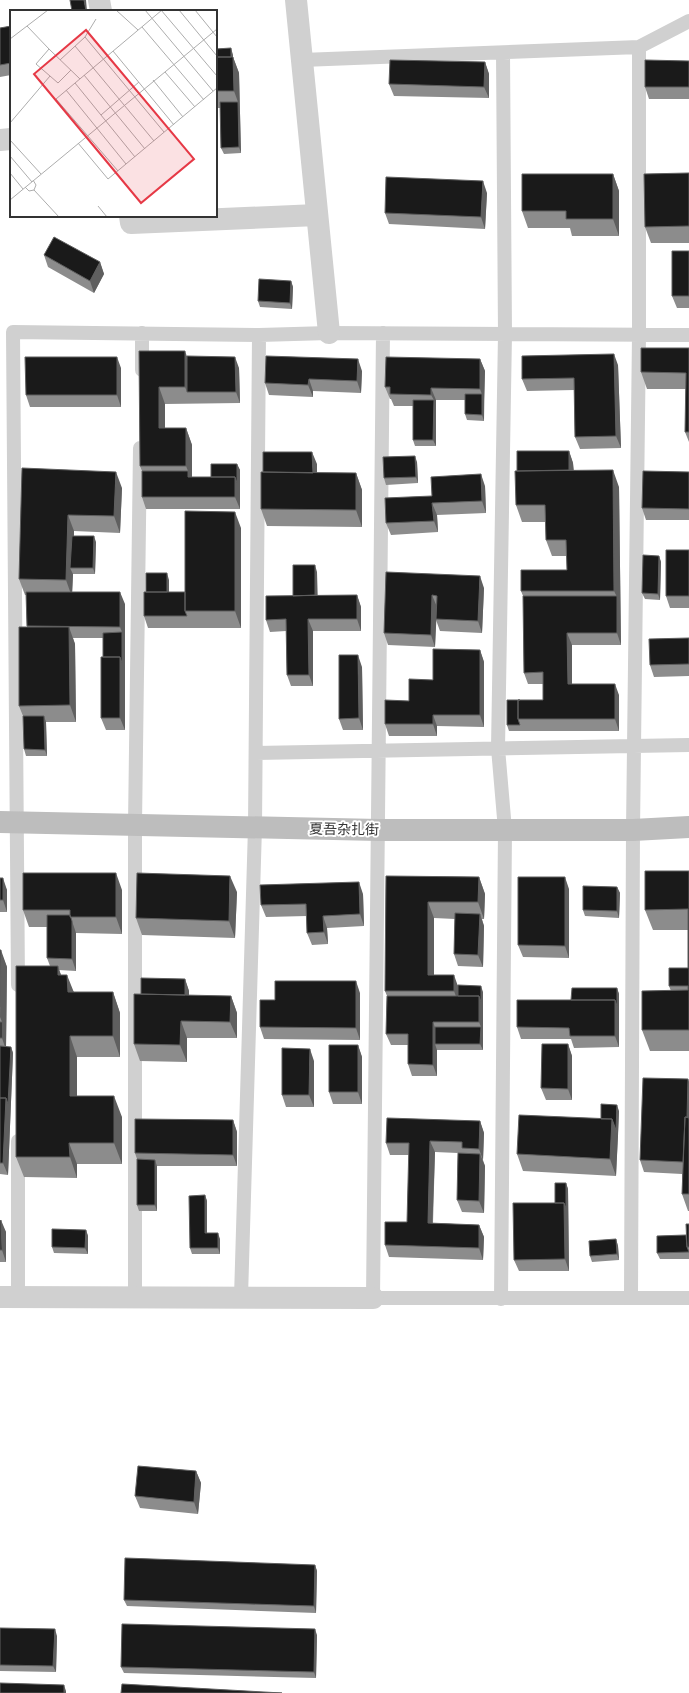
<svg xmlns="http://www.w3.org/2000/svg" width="689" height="1693" viewBox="0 0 689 1693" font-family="'Space Grotesk','Noto Sans SC',sans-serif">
<rect width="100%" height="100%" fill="#fff"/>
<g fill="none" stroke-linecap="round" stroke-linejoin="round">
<path stroke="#d0d0d0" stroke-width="14" d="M639,47l50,-26
M302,60l337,-13v288l-6,495 -2,467
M383,333c-4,322 -6,644 -10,965h316
M142,370v-37
M256,753l433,-8
M18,985l-5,-653 246,3 70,-2 360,2
M18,1141v156
M241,1297l14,-470 4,-492
M135,1298v-473l5,-377
M501,1299l4,-469 -7,-82 7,-414 -2,-281"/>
<path stroke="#d0d0d0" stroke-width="22" d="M99,0l2,11
M296,0l33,333
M0,140l11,-1
M130,216l1,7 186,-8
M0,1297l373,1"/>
<path stroke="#bdbdbd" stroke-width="22" d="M0,822l379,8h254l56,-3"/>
</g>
<path fill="#8c8c8c" d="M11,26v49l-11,2v-49z
M231,48l2,9 6,16 2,80 -17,1 -3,-6 -1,-40h-4v-59z
M689,61v38h-40l-4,-12z
M485,62l4,12v24l-95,-2 -5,-12z
M689,173v70h-38l-6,-16z
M613,174l6,17v45h-47l-2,-8h-42l-6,-17z
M487,193l-2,36 -96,-5 -4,-11z
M689,251v57h-12l-5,-12z
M44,255l56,7 4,12 -10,19 -46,-26z
M291,281l2,6 -1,22 -32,-2 -2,-6z
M689,348v94l-4,-10 1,-43h-39l-6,-17z
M139,351l48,5 52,12 1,35 -75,1v24h21l6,17v32h19l26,-13 3,6v39h-94l-4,-12v-26l-2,-5z
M480,359l5,12 -1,50 -17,-1 -2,-6v-14h-29v46h-21l-2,-6v-34h-19l-3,-7h-1l-5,-12z
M618,365l3,83 -41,1 -5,-12 -1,-47 -47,1 -5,-12z
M121,368v39h-91l-4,-12z
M362,371l-1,22 -48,-2v6l-44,-2 -4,-12z
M569,451l4,12 1,7 45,17 2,158h-49v39l47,11v36h-110l-2,-6 13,-25h23v-16h-15l-4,-11 -1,-77 -2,-5 46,-21v-14h-15l-6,-16v-18h-24l-6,-17 1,-34z
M417,462l1,21 -32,2 -2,-7z
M317,464v9h39l6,17v37l-95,-1 -6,-17z
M22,468l100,20 -2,45 -46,-2v5l22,6 -1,32h-22l-1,18 53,12v126h-19l-5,-12 2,-61v-19h-30l2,6 1,78h-30l1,34h-21l-2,-7 -1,-33 -4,-10 8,-79 -1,-32h-1l-6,-16z
M689,472v48h-43l-4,-12z
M485,486l1,27 -49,2 1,17 -47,3 -5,-12 46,-27z
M241,528v100h-93l-4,-12 2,-24 23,-12v12h16z
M689,550v58h-19l-4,-12z
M659,556l2,6 -1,38 -15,-1 -3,-6z
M317,572v23h40l4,12v24h-48v55h-22l-4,-11 -1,-44 -16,1 -4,-12 27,-24z
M386,572l98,16 -2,45 -42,-2 -4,-11 -1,27 -47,-2 -4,-12z
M689,638v38l-35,1 -4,-12z
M480,650l4,12v65l-47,-1v10h-48l-4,-12 24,-23 24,-21z
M362,667l1,63h-20l-4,-11z
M689,871v180h-39l-8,-21 29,-39 -2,-5 19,-18v-38h-35l-8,-20z
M386,876l93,1 6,17 -1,25h-2l2,7 -1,41 -25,-1 -4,-12 1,-35 -21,-1v57l24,10 25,7v58h-46v26h-25l-4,-12v-19h-17l-5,-11 1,-38 -2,-5z
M0,878l7,12v22h-7z
M617,887l3,6 -1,25 -34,-2 -2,-6z
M569,889v69l-46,-1 -5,-12z
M122,890v44l-46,-1v38l-17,-1 2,5 13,17h39l7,21v44h-43v39l45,21v47h-45v14l-53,-1 -8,-20 34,-191 -3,-8v-31h-18l-6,-17z
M237,892l-2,46 -93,-3 -6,-17z
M363,894l1,32 -37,2 1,16 -16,1 -5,-12v-17l-41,1 -5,-12z
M0,950l7,17 -1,80h5l2,6 -5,122 -8,-1z
M185,979l4,12v5h42l6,17v25h-50v24l-47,-1 -6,-17 7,-50z
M617,988l2,6v53l-45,1 -3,-9h-50l-4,-12 54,-27z
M360,993v47l-96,-1 -4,-12 15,-27z
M568,1044l4,12v44h-26l-5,-12z
M358,1045l4,12v47h-29l-4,-12z
M314,1061v46h-28l-4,-12z
M688,1079l1,3v129h-1l-6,-17v-20l-38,-2 -4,-12z
M619,1111l-3,65 -93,-5 -6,-17z
M233,1120l4,12v34h-80v45h-18l-2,-6v-46l-2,-6z
M480,1121l4,12 -1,27 2,6 -1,47 -22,-1 -5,-12 1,-47 -23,-1 -2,71 46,2 5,12 -1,23 -94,-3 -4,-12 22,-23 2,-67h-19l-4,-12z
M566,1183l2,6 1,82h-50l-5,-11 41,-57z
M205,1195l2,6v32l13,6v15h-28l-2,-6z
M0,1221l6,11v30h-6z
M689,1224v35h-29l-3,-6 29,-18z
M86,1230l2,6v18l-34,-1 -2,-6z
M616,1239l2,7 1,14 -27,2 -2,-6z
M196,1471l5,12 -3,31 -58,-6 -5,-12z
M315,1565l2,6 -1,42 -189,-7 -3,-6z
M0,1628l57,8 -1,36 -56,-1z
M317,1635l-1,43 -192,-5 -3,-6z"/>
<path fill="#5f5f5f" d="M84,0h2l1,11h-1z
M231,48l2,7v18l-2,-6z
M233,57l6,16 2,80 -2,-6 -1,-45 -4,-11z
M485,62l4,12v24l-5,-11z
M613,174l6,17v45l-6,-17z
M483,181l4,12 -2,36 -4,-12z
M100,262l4,12 -10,19 -4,-12z
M291,281l2,6 -1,22 -2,-6z
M185,351l6,17 -4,24 -2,-5z
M614,354l4,11 3,83 -5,-12z
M117,357l4,11v39l-4,-12z
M235,357l4,11 1,35 -4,-11z
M358,359l4,12 -1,22 -4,-12z
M480,359l5,12 -1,29 -4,-11z
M309,379l4,12v6l-5,-12z
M159,387l6,17v40l-6,-16z
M431,388l5,12v46l-3,-6 1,-40 -3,-5z
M482,394l2,6v21l-2,-6z
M186,428l6,17v44l-4,-12v-6l-2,-5z
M569,451l4,12 1,24 -5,-12z
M312,452l5,12v25l-4,-12z
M415,456l2,6 1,21 -2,-6z
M237,464l3,6v39l-5,-12v-20z
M613,470l6,17 2,158 -4,-12v-36l-3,-6z
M116,472l6,16 -2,45 -6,-17z
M356,473l6,17v37l-6,-17z
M481,474l4,12 1,27 -4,-12z
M432,503l5,12 1,17 -4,-11z
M235,512l6,16v100l-6,-17z
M68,515l6,16 -1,37h-3l3,6 -1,23 -6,-17z
M94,536l2,6 -1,32 -2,-6z
M659,556l2,6 -1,38 -2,-6z
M315,565l2,7 1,35 -3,-6z
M167,573l2,7v24l-2,-6z
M480,576l4,12 -2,45 -4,-12z
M120,592l5,12v126l-5,-12v-61l2,-25 -2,-5z
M357,595l4,12v24l-4,-12z
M432,595l5,12 -2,40 -4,-12z
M308,619l5,12v55l-4,-11z
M69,627l6,17 1,78 -6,-17z
M567,633l5,12v51l-4,-12z
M480,650l4,12v65l-4,-12z
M358,655l4,12 1,63 -4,-12z
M615,684l4,11v36l-4,-12z
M433,715l4,11v10l-4,-12z
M44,716l2,6 1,34 -2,-6z
M116,873l6,17v44l-6,-17z
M230,876l7,16 -2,46 -6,-17z
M479,877l6,17 -1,25 -6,-17z
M565,877l4,12v69l-4,-12z
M3,878l4,12v22l-4,-12z
M359,882l4,12 1,32 -4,-12z
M617,887l3,6 -1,25 -2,-7z
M428,902l6,16v73l-6,-16z
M480,914l4,12 -1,41 -5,-12z
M323,916l4,12 1,16 -4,-12z
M72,921l4,12v38l-4,-12z
M1,950l6,17 -1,83 -4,-12v-16l-2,-5z
M58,966l7,21 -7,-12z
M67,975l8,20 -7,-3z
M454,975l6,17 -2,10 -4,-11z
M185,979l4,12v21l-4,-12z
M356,981l4,12v47l-4,-12z
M481,986l2,6v58l-3,-6 1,-17 -2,-5v-26z
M617,988l2,6v53l-4,-11v-36z
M113,992l7,21v44l-7,-21z
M231,996l6,17v25l-7,-16z
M181,1021l6,17v24l-7,-17z
M433,1022l4,11 -2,11 2,6v26l-4,-11z
M70,1036l7,21v60l-7,-21z
M568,1044l4,12v44l-4,-11z
M358,1045l4,12v47l-4,-12z
M11,1047l2,6 -5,122 -5,-12 3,-65z
M310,1049l4,12v46l-5,-12z
M688,1079l1,3v91l-4,-11z
M114,1096l8,21v47l-8,-21z
M617,1105l2,6 -1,25 -2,-6z
M612,1119l6,17 -2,40 -6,-17z
M233,1120l4,12v34l-4,-11z
M480,1121l4,12 -1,27 -4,-11z
M430,1141l5,11 -3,83 -4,-12z
M69,1143l8,21v14l-7,-21z
M480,1154l5,12 -1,47 -5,-12z
M155,1160l2,6v45l-2,-6z
M566,1183l2,6 1,82 -4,-12 -1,-56z
M205,1195l2,6v38l-2,-6z
M1,1220l5,12v30l-4,-12z
M479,1225l5,12 -1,23 -4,-12z
M86,1230l2,6v18l-3,-6z
M218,1233l2,6v15l-2,-6z
M616,1239l2,7 1,14 -2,-6z
M196,1471l5,12 -3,31 -4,-12z
M315,1565l2,6 -1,42 -2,-7z
M55,1629l2,7 -1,36 -3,-6z
M315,1629l2,6 -1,43 -2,-6z
M64,1685l2,6v2h-2z"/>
<path fill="#1a1a1a" stroke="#5f5f5f" d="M70,0h14l2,11h-14z
M11,26v37l-11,2v-37z
M231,48v9h-15v-8z
M216,57h17l1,34h-18z
M390,60l95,2 -1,25 -95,-3z
M645,60l44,1v26h-44z
M220,102h18l1,45 -18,1z
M689,173v53l-44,1 -1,-53z
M522,174h91v45h-47v-8h-44z
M386,177l97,4 -2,36 -96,-4z
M54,237l46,25 -10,19 -46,-26z
M672,251h17v45h-17z
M259,279l32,2 -1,22 -32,-2z
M641,348h48v84h-4l1,-59 -45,-1z
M139,351h46v36h-26v41h27v38h-46z
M614,354l2,82 -41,1 -1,-59 -52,1v-23z
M187,356l48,1 1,35h-49z
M266,356l92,3 -1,22 -48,-2 -1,6 -43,-2z
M25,357h92v38h-91z
M386,357l94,2v30l-49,-1v7l-41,-1v-7h-5z
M465,394h17v21l-17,-1z
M413,400h21l-1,40h-20z
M517,451h52v19l-52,1z
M263,452h49l1,21 -50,-1z
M415,456l1,21 -32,1 -1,-21z
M211,464h26v19l-2,-6h-24z
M22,468l94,4 -2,44 -46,-1 -2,65 -47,-1z
M613,470l1,121h-93v-21h46l-1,-30h-20l-1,-35h-29l-1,-34z
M142,471h46v6h47v20h-93z
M643,471l46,1v37l-47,-1z
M261,472l95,1v37l-95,-1z
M481,474l1,27 -50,2 2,18 -48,2 -1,-25 47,-2 -1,-19z
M185,511l50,1v99h-50z
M72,536h22l-1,32h-23z
M666,550h23v46h-23z
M643,555l16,1 -1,38 -16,-1z
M293,565h22v30l-22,1z
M386,572l94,4 -2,45 -42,-2 1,-23 -5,-1 -1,40 -47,-2z
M146,573h21v19h-21z
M26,592h94v35l-93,-1z
M144,592h41v19l2,5h-43z
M357,595v24h-49l1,56h-22l-1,-56 -20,1v-24z
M523,596h94v37h-50l1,51h47v35h-97v-19h25v-28l-19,1z
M19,627h50l1,78 -51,1z
M122,632v31l-2,-6h-17v-24z
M689,638v26l-39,1 -1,-26z
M433,649l47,1v65h-47v9h-48v-24l24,1v-22l24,1z
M339,655h19l1,63 -20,1z
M101,657h19v61h-19z
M507,700h13h-2v19l2,6h-13z
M23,716h21l1,34 -21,-1z
M645,871h44v159h-47v-39l46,-1v-4h-19v-18h19v-59l-43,1z
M23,873h93v44h-46v-7h-47z
M137,873l93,3 -1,45 -93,-3z
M386,876l93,1 -1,25h-50v73h26v16h-69z
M518,877h47v69l-47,-1z
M0,878h3v22h-3z
M359,882l1,32 -37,2 1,16 -17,1 -1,-29 -45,1 -1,-20z
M583,886l34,1v24l-34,-1z
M455,913l25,1 -2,41 -24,-1z
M47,915h23l2,6v38l-25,-1z
M0,950h1l-1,57z
M16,966h42v9h9l1,17h45v44h-43v60h44v47h-45l1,14h-54z
M141,978l44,1v16l-44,-1z
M275,981h81v47l-96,-1v-27h15z
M458,985l23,1v16l-2,-6h-21z
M572,988h45v18l-2,-6h-44z
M134,994l97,2 -1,26 -49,-1 -1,24 -46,-1z
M387,996h92v26h-46v43l-25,-1v-30h-22z
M517,1000h98v36h-45l-1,-8 -52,-1z
M0,1022h2v16h-2z
M435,1027h46l-1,17h-45z
M542,1044h26v45l-27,-1z
M329,1045h29v47h-29z
M0,1046l11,1 -3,57 -2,-6h-6z
M282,1048l28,1 -1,46h-27z
M643,1078l45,1 -1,38h-2l-2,45 -43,-2z
M0,1098h6l-3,65h-3z
M601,1104l16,1 -1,25 -4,-11h-11z
M519,1115l93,4 -2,40 -93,-5z
M685,1117l4,1v76h-7z
M387,1118l93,3 -1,28 -17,-1v-6l-32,-1 -2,82 51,2v23l-94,-3v-23h22l2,-79h-23z
M135,1119l98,1v35l-98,-2z
M458,1153l22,1 -1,47 -22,-1z
M137,1159l18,1v45h-18z
M555,1183h11v25l-2,-5h-9z
M205,1195v38h13v15h-28l-1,-52z
M513,1203h51l1,56 -51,1z
M1,1220l1,30h-2v-29z
M686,1224h3v23h-2z
M52,1229l34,1 -1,18 -33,-1z
M686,1235l1,12 2,5 -32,1v-17z
M616,1239l1,15 -27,2 -1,-15z
M138,1466l58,5 -2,31 -59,-6z
M125,1558l190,7 -1,41 -190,-6z
M122,1624l193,5 -1,43 -193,-5z
M0,1628l55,1 -2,37 -53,-1z
M0,1683l64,2v8h-64z
M122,1684l160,9h-161z"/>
<g text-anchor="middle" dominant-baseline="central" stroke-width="4" stroke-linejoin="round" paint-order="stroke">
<g font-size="14" fill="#333" stroke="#fff">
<text transform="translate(344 829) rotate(1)">夏吾杂扎街</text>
</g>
</g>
<g transform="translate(10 10)">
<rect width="207" height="207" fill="#fff"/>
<path fill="none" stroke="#adadad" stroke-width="1" d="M106,0l22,20M135,0l68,81M151,0l56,66M169,0l38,46M185,0l22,27M132,17l62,73M75,27l11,-18M0,29l38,-29M65,36l79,95M39,39l31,30M103,41l61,74M50,50l25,-23 79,95M155,62l30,35M74,65l61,74M40,66l8,7 13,-13M143,70l30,37M65,73l60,74M56,80l60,74M91,105l38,-33M0,113l40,-47 -14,-12 13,-15 -22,-23M0,130l31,34M68,133l30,36 109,-91M0,146l22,26M108,161l-62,-72 106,-89M0,163l13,16M15,177l4,4 5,-1 2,-5 -3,-5M24,180l25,27M0,190l207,-171M88,196l9,11"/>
<path fill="#e63946" fill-opacity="0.15" stroke="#e63946" stroke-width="2" d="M76,20l108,129 -53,44 -107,-129z"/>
<rect width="207" height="207" fill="none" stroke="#333" stroke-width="2"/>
</g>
</svg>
